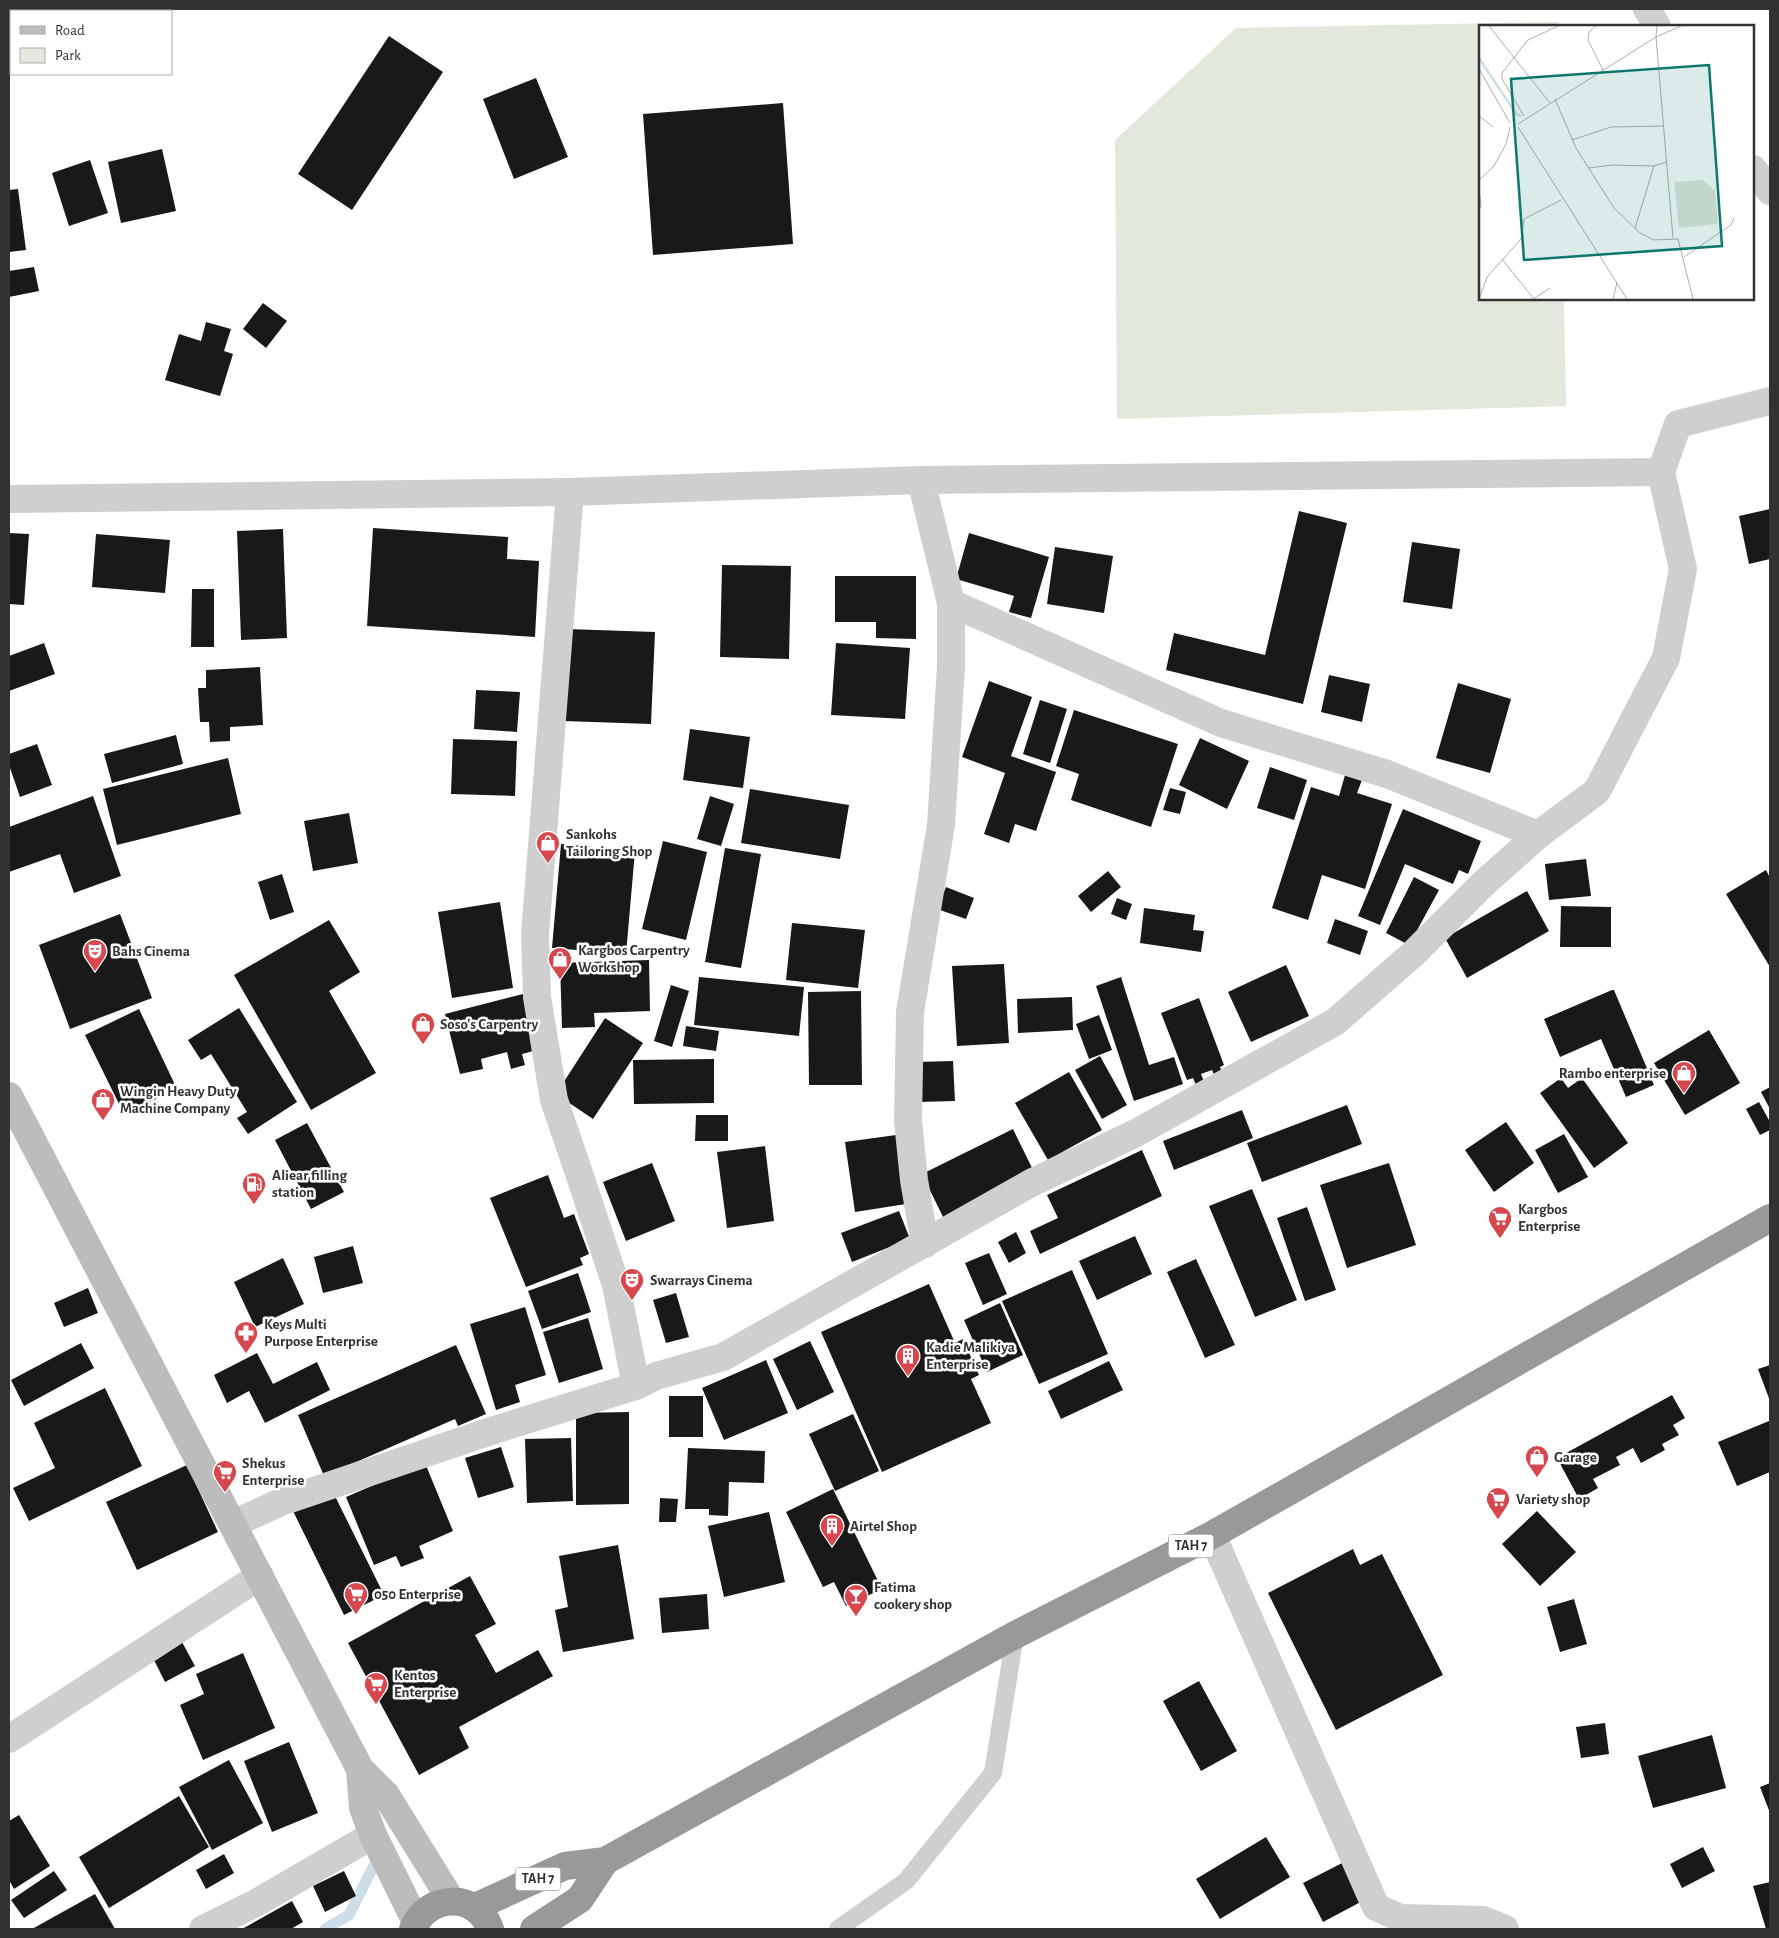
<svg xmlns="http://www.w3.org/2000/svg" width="1779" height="1938" viewBox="0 0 1779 1938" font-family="'Alegreya Sans',sans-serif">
<rect width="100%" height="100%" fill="#fff"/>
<path fill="#e2e8dc" d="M1558,22v4h-78v273h84l2,107 -449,13 -2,-279 121,-112z"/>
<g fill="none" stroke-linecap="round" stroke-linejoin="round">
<path stroke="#cedee9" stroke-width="11" d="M325,1929l24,-14 24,-48"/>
</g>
<path fill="#191919" d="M389,36l54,36 -91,138 -54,-36z
M536,78l32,79 -54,22 -31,-80z
M783,103l10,141 -140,11 -10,-141z
M162,149l14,62 -55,12 -13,-61z
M90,160l18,53 -39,13 -17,-53z
M18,189l8,61 -17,2v-62z
M34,267l5,24 -30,6v-26z
M263,303l24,18 -21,27 -23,-19z
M206,322l25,7 -7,22 9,3 -13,42 -55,-16 14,-46 22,7z
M1770,509v50l-21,5 -10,-48z
M1299,511l48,12 -44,181 -137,-34 8,-37 91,22z
M373,528l135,9 -1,22 32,2 -4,76 -168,-11z
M283,529l4,109 -46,2 -4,-109z
M9,533l20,1 -5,71 -15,-1z
M969,533l80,24 -18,61 -22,-6 5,-16 -58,-17z
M96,534l74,6 -5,53 -73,-6z
M1412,542l48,7 -8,60 -49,-7z
M1055,547l58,9 -9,57 -57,-9z
M722,565l69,1 -2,93 -69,-2z
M835,576h81v63l-40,-1v-16h-41z
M192,589h22v58h-23z
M567,629l88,3 -4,92 -88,-3z
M44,643l11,31 -46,17v-35z
M836,643l74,5 -5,71 -74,-4z
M260,667l3,58 -33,2v14l-20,1 -1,-20h-9l-2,-34h8v-18z
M1329,675l41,9 -8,38 -41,-10z
M989,681l43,16 -21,59 45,16 -20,59 -21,-7 -6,19 -25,-9 21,-61 -43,-16z
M1458,683l53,16 -21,74 -54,-15z
M476,690l44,2 -3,40 -43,-3z
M1040,700l27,9 -17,54 -27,-9z
M1074,710l104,34 -27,83 -80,-27 8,-26 -23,-8z
M690,729l60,8 -7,51 -60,-8z
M176,735l7,29 -71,19 -8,-29z
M1200,738l49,23 -22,48 -48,-24z
M453,739l64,2 -2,55 -64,-2z
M37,744l15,41 -32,12 -11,-32v-11z
M228,758l13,56 -124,31 -14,-56z
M1270,767l37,13 -13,40 -37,-12z
M1345,775l17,5 -5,13 35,11 -27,85 -43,-14 -14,45 -36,-12 39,-121 28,9z
M1170,788l16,4 -6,22 -17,-4z
M750,789l99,16 -9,54 -99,-16z
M93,796l28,80 -47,17 -14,-39 -51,18v-45z
M710,796l24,8 -13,42 -24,-7z
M1403,809l78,32 -13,33 -9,-4 -6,14 -48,-20 -25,61 -22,-9z
M349,813l9,50 -45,8 -9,-50z
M663,841l44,11 -21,88 -44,-11z
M561,844l74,7 -9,103 -74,-6z
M725,848l36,6 -20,114 -36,-6z
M1586,859l5,37 -42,4 -4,-36z
M1766,870l4,8v89l-44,-73z
M1108,871l13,16 -30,25 -13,-16z
M282,874l12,38 -24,8 -12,-38z
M1414,877l25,13 -30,55 -23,-12z
M946,887l28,11 -8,21 -29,-10z
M1527,891l22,40 -82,47 -22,-40z
M1117,898l15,6 -6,16 -15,-6z
M500,902l13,86 -61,10 -14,-86z
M1561,906l50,1v40h-51z
M1144,908l51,7 -2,15 11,1 -3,21 -61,-9z
M120,914l32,84 -82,31 -31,-84z
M1335,919l33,12 -8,24 -33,-12z
M329,920l31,52 -31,19 47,82 -65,37 -77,-135z
M792,923l73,7 -7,58 -72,-8z
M649,960l1,51 -56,2 1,14 -33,1 -2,-65z
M1004,964l5,79 -52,3 -5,-80z
M1286,965l23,51 -58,26 -23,-50z
M699,977l105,10 -5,49 -105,-11z
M1121,977l28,88 25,-8 9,27 -49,17 -38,-115z
M671,985l18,6 -17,56 -18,-6z
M1612,990h2l40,95 -28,12 -25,-58 -41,18 -16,-38z
M861,991l1,94h-53l-1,-93z
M527,993l14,56 -19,5 3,11 -14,4 -4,-17 -26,7 2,10 -23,5 -15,-60z
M1072,997l1,33 -55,3 -1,-34z
M1199,998l25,67 -4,2 4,11 -7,3 -5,-11 -11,4 4,10 -8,3 -4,-9 -6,2 -26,-67z
M239,1008l58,94 -49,32 -11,-16 10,-6 -36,-58 -10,6 -13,-20z
M139,1009l38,80 -53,25 -39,-79z
M1099,1015l13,35 -23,9 -13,-35z
M605,1018l38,25 -50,76 -37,-25z
M686,1026l33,5 -3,20 -33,-5z
M1709,1030l31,53 -55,32 -31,-52z
M1100,1056l27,49 -25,14 -27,-49z
M714,1059v44l-80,1 -1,-44z
M953,1061l2,40 -37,1 -2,-40z
M1069,1072l33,58 -54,30 -33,-57z
M1561,1078l7,10 14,-10 46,65 -34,25 -54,-75z
M1770,1087v22l-9,-17z
M1759,1102l11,20v8l-10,5 -14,-26z
M1347,1105l15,39 -100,38 -15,-39z
M1242,1110l11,28 -79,32 -11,-29z
M696,1115h32v26h-33z
M1506,1122l28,41 -40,29 -29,-42z
M307,1123l37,69 -33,17 -36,-69z
M1013,1129l23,47 -91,45 -23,-47z
M1564,1134l24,43 -30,16 -23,-43z
M896,1135l10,69 -51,8 -10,-70z
M765,1146l9,75 -47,7 -10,-76z
M1142,1150l20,46 -122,58 -10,-23 28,-13 -11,-23z
M652,1163l23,58 -49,20 -23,-59z
M1389,1163l27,82 -69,23 -27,-83z
M548,1175l16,43 10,-4 15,40 -9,4 3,7 -57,22 -36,-89z
M1252,1189l45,111 -42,17 -46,-111z
M1307,1207l29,83 -31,11 -28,-83z
M899,1211l11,28 -58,23 -11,-29z
M1016,1232l10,21 -17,10 -11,-21z
M1135,1236l17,38 -55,26 -18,-39z
M353,1246l10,37 -40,10 -9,-36z
M989,1253l18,41 -24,11 -18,-42z
M283,1258l21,46 -49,23 -21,-45z
M1196,1259l39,86 -30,13 -38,-86z
M1072,1270l36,84 -69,30 -37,-83z
M578,1273l13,39 -49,17 -14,-38z
M929,1284l26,59 8,-4 16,36 -8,4 20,44 -109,49 -61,-140z
M88,1288l10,25 -34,14 -10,-24z
M676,1293l13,44 -23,6 -13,-43z
M1000,1303l23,52 -36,17 -23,-52z
M525,1307l21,68 -31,10 5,17 -24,8 -26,-86z
M588,1318l15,51 -44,14 -16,-51z
M810,1341l24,51 -37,18 -24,-51z
M81,1343l13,25 -70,38 -13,-26z
M456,1345l30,69 -28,12 -3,-7 -131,57 -26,-61z
M257,1353l16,31 44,-22 13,28 -65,33 -16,-32 -22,12 -13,-28z
M766,1360l22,53 -64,27 -22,-52z
M1109,1361l14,29 -62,29 -13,-28z
M1770,1365v36l-12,-32z
M105,1388l37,78 -113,55 -16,-33 42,-20 -21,-45z
M1672,1395l13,23 -12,7 6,10 -17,9 3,6 -24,13 -8,-15 -17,9 4,8 -27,14 5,9 -19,11 -22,-41z
M669,1396h34v41h-34z
M629,1412v92l-53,1v-92z
M853,1414l26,57 -44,20 -26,-57z
M1769,1421l1,51 -33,14 -19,-44z
M571,1438l2,63 -46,2 -2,-64z
M501,1447l13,40 -36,11 -13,-40z
M688,1448l77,3 -1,32 -35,-1 -1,34 -19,-1v-6h-24z
M425,1463l28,68 -34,15 5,12 -23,9 -5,-11 -22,9 -28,-68z
M187,1465l31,67 -81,38 -31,-68z
M833,1489l49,100 -36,17 -12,-24 -11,5 -37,-75z
M332,1490l52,105 -40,20 -51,-104z
M660,1498l18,1 -2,23h-17z
M1537,1511l39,41 -36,34 -38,-42z
M769,1512l16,70 -61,15 -16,-71z
M618,1545l16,94 -71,13 -8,-42 13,-3 -9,-51z
M1353,1549l7,16 22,-11 61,121 -107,55 -68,-137z
M470,1576l26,48 -21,11 21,38 42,-23 15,26 -94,51 10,21 -50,27 -71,-132z
M707,1594l2,35 -47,4 -3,-35z
M1574,1599l13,45 -27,8 -13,-45z
M182,1642l13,24 -30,16 -12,-24z
M243,1653l32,75 -72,32 -23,-55 24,-11 -8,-20z
M1199,1681l38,70 -36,20 -38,-70z
M1605,1723l4,31 -28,4 -5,-31z
M1712,1735l14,53 -73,20 -15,-52z
M289,1742l29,71 -46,19 -28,-71z
M229,1760l34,63 -51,27 -33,-63z
M1770,1783v30l-10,-26z
M179,1796l30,51 -100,61 -30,-51z
M19,1815l31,51 -36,23 -5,-9v-59z
M1266,1837l24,40 -70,42 -24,-40z
M1703,1847l12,24 -33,17 -12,-24z
M224,1854l10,19 -28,16 -10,-19z
M1352,1858l20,38 -49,26 -20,-39z
M54,1871l13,19 -43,28 -13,-18z
M344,1871l12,25 -31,16 -12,-26z
M1770,1882v47h-4l-13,-43z
M95,1894l20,35h-83z
M292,1901l11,21 -12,7h-49z"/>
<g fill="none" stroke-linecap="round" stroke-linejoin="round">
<path stroke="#cfcfcf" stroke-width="18" d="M838,1929l68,-48 87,-108 22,-138"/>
<path stroke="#cfcfcf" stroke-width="28" d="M1647,9l10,17
M1753,169l17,22
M921,480l30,123v63l-10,159 -31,187 -2,109 6,59 11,64
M570,492l-35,442 2,63 17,103 26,76 36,109 20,101
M9,499l561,-7 351,-12 740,-8
M951,603l270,120 166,51 151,61
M233,1524l48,-22 213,-72 142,-44 20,-10 67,-19 308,-174 105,-50 199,-111 78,-68 70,-70 55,-49 59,-44 69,-133 17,-89 -22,-97 17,-48 92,-23
M1212,1535l164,372 24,11 83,2 22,9
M9,1739l251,-163
M203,1929l53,-26 117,-68"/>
<path stroke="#bcbcbc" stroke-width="28" d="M9,1096l351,673 26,26 65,105
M360,1769l3,39 10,27 43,87"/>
<path stroke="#999" stroke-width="28" d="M475,1907l90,-41 40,-5 410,-226 197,-100 558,-317
M413,1929c14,-36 65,-37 77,0
M534,1929l46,-30 25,-38"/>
</g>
<defs>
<g id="shop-pin" transform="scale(1.25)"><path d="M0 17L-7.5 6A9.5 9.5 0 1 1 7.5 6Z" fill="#d6484e" stroke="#fff"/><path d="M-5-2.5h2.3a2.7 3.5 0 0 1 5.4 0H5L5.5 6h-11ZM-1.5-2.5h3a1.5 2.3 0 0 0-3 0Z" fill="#fff"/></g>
<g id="theatre-pin" transform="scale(1.25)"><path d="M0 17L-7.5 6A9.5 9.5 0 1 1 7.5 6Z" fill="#d6484e" stroke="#fff"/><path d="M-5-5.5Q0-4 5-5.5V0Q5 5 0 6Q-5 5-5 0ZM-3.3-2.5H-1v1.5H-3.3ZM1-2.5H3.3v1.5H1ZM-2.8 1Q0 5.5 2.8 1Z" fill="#fff"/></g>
<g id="fuel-pin" transform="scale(1.25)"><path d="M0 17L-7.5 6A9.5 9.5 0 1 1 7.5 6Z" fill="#d6484e" stroke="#fff"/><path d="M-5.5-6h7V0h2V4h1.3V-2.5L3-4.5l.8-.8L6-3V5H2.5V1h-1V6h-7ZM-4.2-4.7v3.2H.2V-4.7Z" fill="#fff"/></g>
<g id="supermarket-pin" transform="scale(1.25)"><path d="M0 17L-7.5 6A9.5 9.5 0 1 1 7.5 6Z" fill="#d6484e" stroke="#fff"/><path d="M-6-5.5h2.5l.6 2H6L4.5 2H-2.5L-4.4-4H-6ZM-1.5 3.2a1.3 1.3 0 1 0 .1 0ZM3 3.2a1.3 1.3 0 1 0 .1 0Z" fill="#fff"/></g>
<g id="pharmacy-pin" transform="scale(1.25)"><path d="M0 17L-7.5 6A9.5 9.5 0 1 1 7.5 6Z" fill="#d6484e" stroke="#fff"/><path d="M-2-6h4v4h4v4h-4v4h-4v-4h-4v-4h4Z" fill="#fff"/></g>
<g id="building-pin" transform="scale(1.25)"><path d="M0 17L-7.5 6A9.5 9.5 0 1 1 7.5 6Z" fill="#d6484e" stroke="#fff"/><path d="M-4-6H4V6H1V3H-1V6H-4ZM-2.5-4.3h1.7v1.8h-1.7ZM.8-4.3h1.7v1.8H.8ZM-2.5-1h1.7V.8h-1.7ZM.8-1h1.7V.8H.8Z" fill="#fff"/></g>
<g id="bar-pin" transform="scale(1.25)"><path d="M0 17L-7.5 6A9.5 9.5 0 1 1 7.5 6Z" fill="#d6484e" stroke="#fff"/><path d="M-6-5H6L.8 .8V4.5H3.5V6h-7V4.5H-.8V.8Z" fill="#fff"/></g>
</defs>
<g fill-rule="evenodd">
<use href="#shop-pin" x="548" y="843"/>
<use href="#theatre-pin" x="95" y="951"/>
<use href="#shop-pin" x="560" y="959"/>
<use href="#shop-pin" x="423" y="1024"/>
<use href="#shop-pin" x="1684" y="1073"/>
<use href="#shop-pin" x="103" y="1100"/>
<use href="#fuel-pin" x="254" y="1184"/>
<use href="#supermarket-pin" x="1500" y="1218"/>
<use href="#theatre-pin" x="632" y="1280"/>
<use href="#pharmacy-pin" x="246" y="1333"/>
<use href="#building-pin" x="908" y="1356"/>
<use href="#shop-pin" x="1537" y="1457"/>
<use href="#supermarket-pin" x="225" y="1472"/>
<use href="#supermarket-pin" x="1498" y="1499"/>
<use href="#building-pin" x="832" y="1526"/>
<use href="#supermarket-pin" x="356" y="1594"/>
<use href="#bar-pin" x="856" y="1596"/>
<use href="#supermarket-pin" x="376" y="1684"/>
</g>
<g text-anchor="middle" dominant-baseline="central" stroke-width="5" stroke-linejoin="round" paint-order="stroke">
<g fill="#fff" stroke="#707070" stroke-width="1">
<rect x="1168.5" y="1534.5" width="45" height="23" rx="4"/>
<rect x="515.5" y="1867.5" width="45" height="23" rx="4"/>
</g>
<g font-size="14" font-weight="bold" fill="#323232">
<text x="1191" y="1546">TAH 7</text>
<text x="538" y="1879">TAH 7</text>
</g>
<g font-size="15" font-weight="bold" fill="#323232" stroke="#fff" text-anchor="start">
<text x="566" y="834">Sankohs<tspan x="566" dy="17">Tailoring Shop</tspan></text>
<text x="578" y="950">Kargbos Carpentry<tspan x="578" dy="17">Workshop</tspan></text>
<text x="112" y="951">Bahs Cinema</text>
<text x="440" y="1024">Soso's Carpentry</text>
<text x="1666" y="1073" text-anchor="end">Rambo enterprise</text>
<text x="120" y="1091">Wingin Heavy Duty<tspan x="120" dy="17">Machine Company</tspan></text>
<text x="272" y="1175">Aliear filling<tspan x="272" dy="17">station</tspan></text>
<text x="1518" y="1209">Kargbos<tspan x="1518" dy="17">Enterprise</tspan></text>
<text x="650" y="1280">Swarrays Cinema</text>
<text x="264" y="1324">Keys Multi<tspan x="264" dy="17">Purpose Enterprise</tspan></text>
<text x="926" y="1347">Kadie Malikiya<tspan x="926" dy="17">Enterprise</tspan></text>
<text x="1554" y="1457">Garage</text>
<text x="242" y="1463">Shekus<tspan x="242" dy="17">Enterprise</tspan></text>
<text x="1516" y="1499">Variety shop</text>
<text x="850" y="1526">Airtel Shop</text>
<text x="874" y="1587">Fatima<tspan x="874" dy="17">cookery shop</tspan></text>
<text x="374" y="1594">050 Enterprise</text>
<text x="394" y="1675">Kentos<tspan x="394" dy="17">Enterprise</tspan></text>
</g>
</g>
<g transform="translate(1479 25)">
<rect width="275" height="275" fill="#fff"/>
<path d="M224,155l12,11 3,33 -39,4 -5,-46z" fill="#e2e8dc"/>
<path fill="none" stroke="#cedee9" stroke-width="2.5" d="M0,33l37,56 5,2"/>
<path fill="none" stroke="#adadad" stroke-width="1" d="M10,1l61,77M117,1l-7,6 -1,8 15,30M0,44l31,54M76,74l21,49 38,60 26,25 14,7 24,-1 15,60M0,91l14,11M45,91l-22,-37v-6l26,-33 30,-14M39,99l138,-87 1,-11M39,102l109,172M93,115l39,-13 52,-1M110,143l23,-3 42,1 13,-4M0,155l15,-14 12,-22 4,-17M0,163l2,20M156,203l19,-62M194,213l-17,-201 25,-11M205,232l47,-32 3,-7M23,234l32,40M0,274l8,-22 34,-38 3,-20 37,-19M54,274l17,-11M134,274l4,-16"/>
<path fill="#0f766e" fill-opacity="0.15" stroke="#0f766e" stroke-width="2.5" d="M230,40l13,181 -198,14 -13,-181z"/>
<rect width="275" height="275" fill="none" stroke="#323232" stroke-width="2.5"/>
</g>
<rect width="1779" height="1938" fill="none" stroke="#323232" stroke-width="20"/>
<rect x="10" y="10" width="162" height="65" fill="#ffffff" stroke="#adadad"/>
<rect x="20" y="26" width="25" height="8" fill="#bcbcbc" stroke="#adadad"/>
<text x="55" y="35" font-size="15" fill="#323232">Road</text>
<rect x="20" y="48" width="25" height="15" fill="#e2e8dc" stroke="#adadad"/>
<text x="55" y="60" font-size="15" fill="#323232">Park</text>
</svg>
